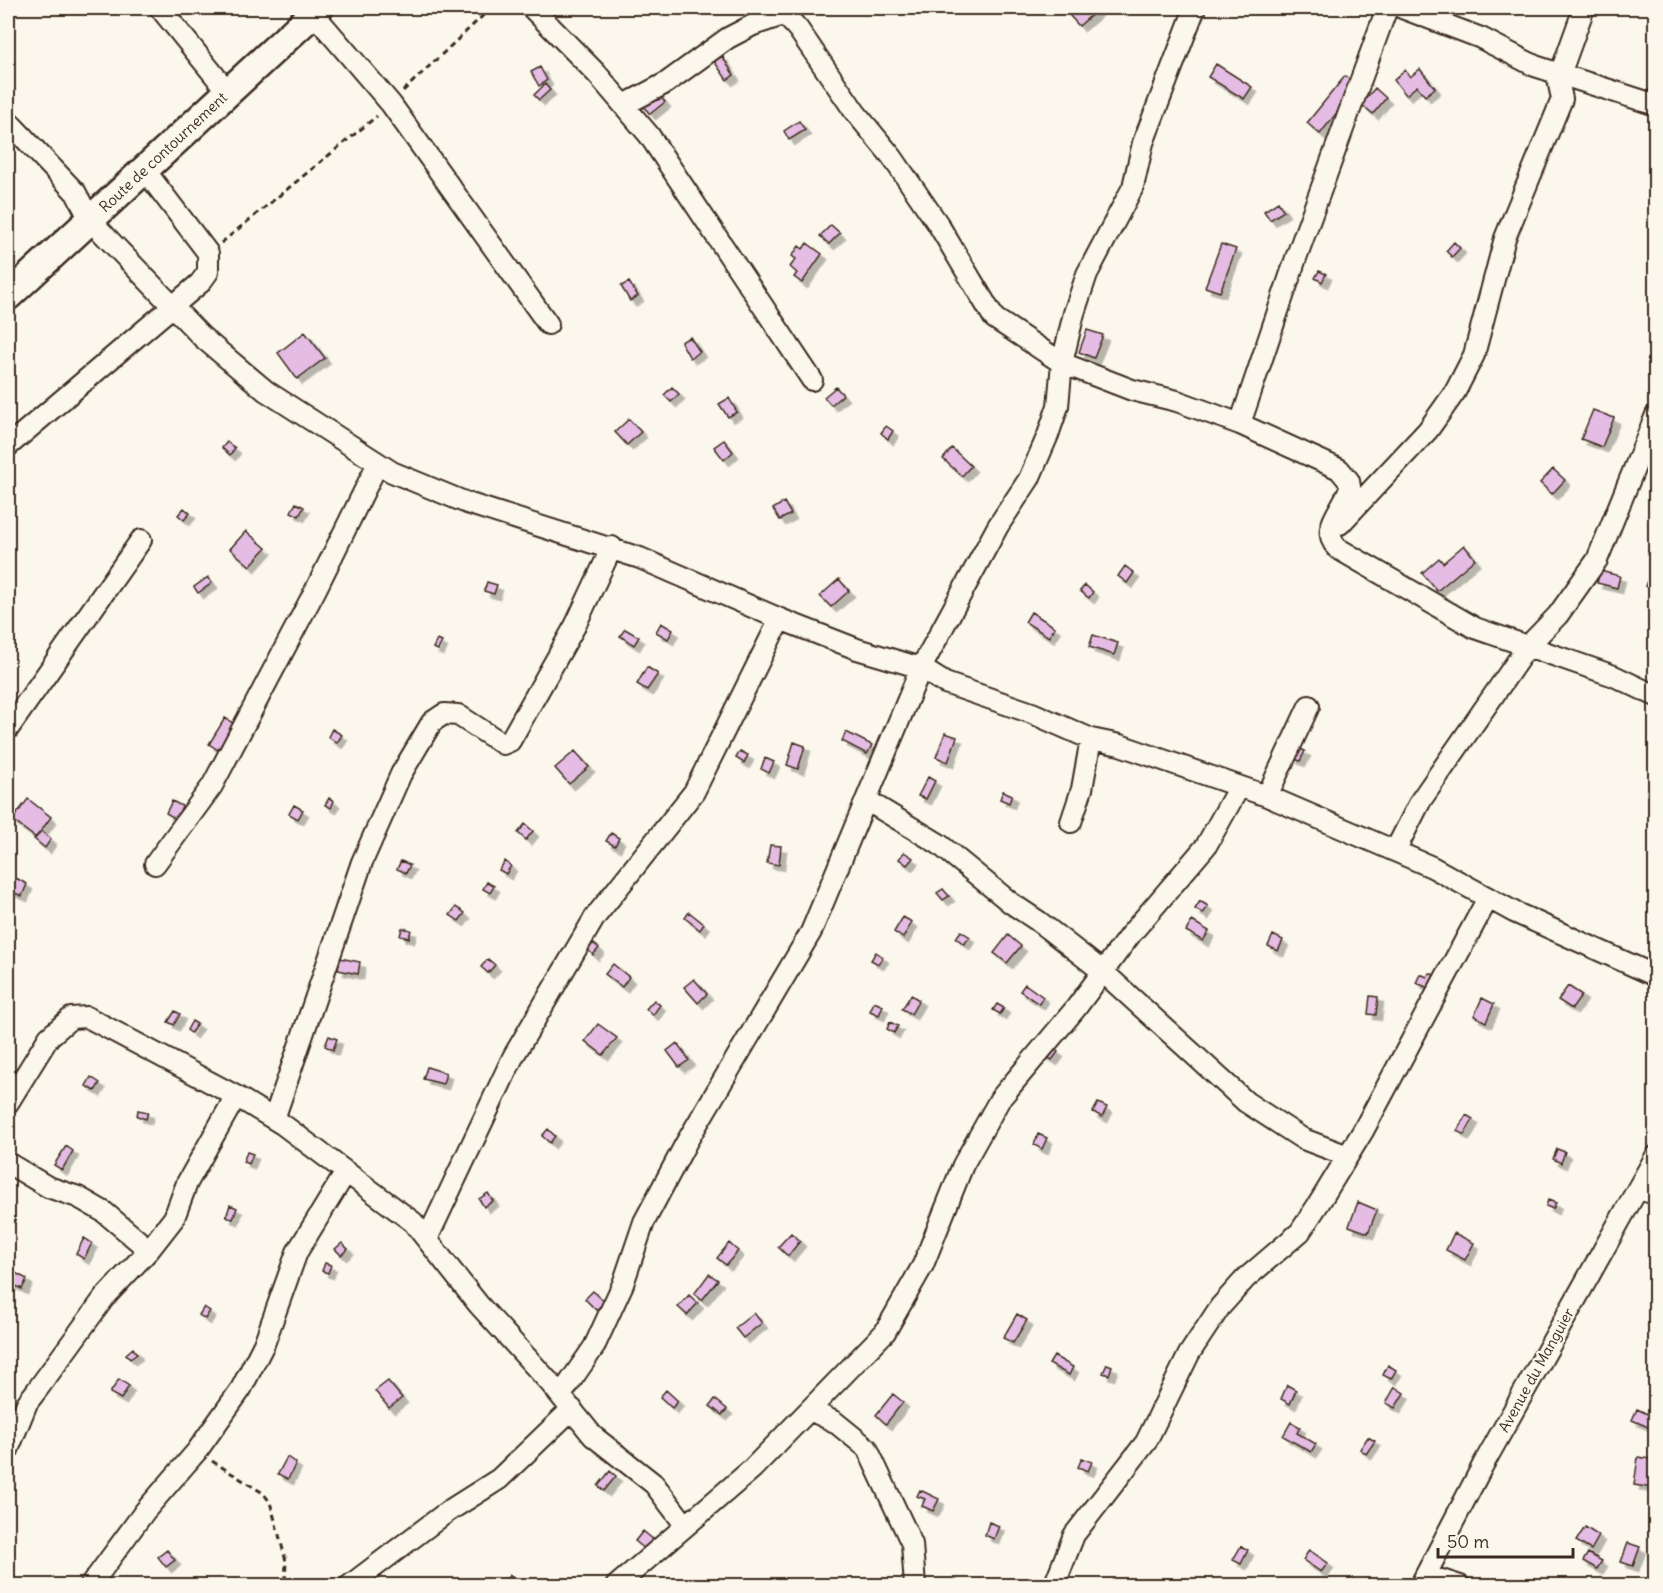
<svg xmlns="http://www.w3.org/2000/svg" width="1663" height="1593" viewBox="0 0 1663 1593" font-family="Delius,sans-serif">
<defs>
<filter id="shadow"><feDropShadow dx="5.5" dy="5.5" stdDeviation="0" flood-color="#0004"/></filter>
</defs>
<rect width="100%" height="100%" fill="#fbf7ec"/>
<filter id="ink" filterUnits="userSpaceOnUse"><feTurbulence type="fractalNoise" baseFrequency=".0167" numOctaves="2"/><feDisplacementMap in="SourceGraphic" scale="12" xChannelSelector="R" yChannelSelector="G"/><feConvolveMatrix kernelMatrix="1 2 1 2 8 2 1 2 1" color-interpolation-filters="sRGB"/></filter>
<g filter="url(#ink)">
<path fill="#e5bce3" stroke="#3b2a1e" stroke-width="1.5" filter="url(#shadow)" d="M1080,8h12l4,3 -17,15 -9,-10z
M722,56l12,19 -7,5 -13,-19z
M1216,64l36,23 -8,12 -36,-22z
M540,67l7,13 -8,6 -8,-14z
M1420,69l15,19 -10,8 -8,-10 -11,9 -12,-15 11,-10 5,7z
M1345,76l13,10 -38,48 -13,-11z
M545,84l5,6 -11,10 -5,-5z
M1375,88l11,10 -13,16 -12,-10z
M658,94l7,8 -15,12 -7,-8z
M799,121l6,9 -16,10 -5,-9z
M1278,202l6,9 -14,9 -6,-9z
M831,225l9,8 -11,11 -9,-8z
M1454,242l6,6 -8,9 -6,-6z
M807,243l15,11 -20,29 -8,-6 3,-4 -7,-6 6,-8 -4,-3 7,-10 4,3z
M1221,244l15,5 -16,43 -15,-5z
M1319,271l7,3 -4,8 -7,-4z
M629,282l9,14 -8,5 -9,-15z
M1087,330l16,5 -9,23 -15,-6z
M305,332l20,26 -28,21 -19,-26z
M690,337l10,15 -10,6 -9,-16z
M672,387l7,7 -8,8 -7,-7z
M836,387l7,8 -12,10 -7,-8z
M729,398l8,14 -9,5 -9,-13z
M1593,410l21,8 -12,29 -21,-8z
M629,419l12,13 -14,13 -12,-13z
M886,426l7,5 -5,8 -7,-6z
M724,440l9,12 -9,8 -10,-13z
M227,442l8,6 -5,7 -8,-7z
M952,448l19,18 -9,10 -19,-17z
M1553,469l12,11 -13,14 -12,-11z
M784,502l7,12 -11,6 -7,-11z
M296,503l8,4 -5,9 -8,-4z
M184,508l6,5 -6,7 -6,-5z
M246,531l20,17 -16,18 -20,-17z
M1464,545l11,14 -38,32 -15,-18 17,-15 4,5z
M1655,562h1v29l-11,-5z
M1125,566l9,7 -7,10 -9,-7z
M1600,571l20,5 -3,12 -20,-5z
M208,577l4,6 -14,10 -4,-6z
M839,579l10,12 -18,16 -11,-11z
M487,582l10,3 -3,9 -10,-3z
M1085,585l8,7 -4,6 -9,-7z
M1031,612l24,15 -6,10 -24,-15z
M661,623l12,7 -5,9 -12,-7z
M625,629l14,8 -5,8 -14,-9z
M1093,635l25,8 -4,12 -25,-8z
M437,640l5,2 -4,8 -5,-2z
M647,667l11,7 -11,16 -10,-6z
M225,718l10,6 -17,26 -9,-6z
M332,729l10,6 -5,8 -9,-6z
M846,732l26,13 -5,9 -25,-13z
M945,733l12,4 -9,25 -12,-5z
M794,742l11,4 -7,23 -11,-4z
M1297,748l8,3 -5,10 -8,-3z
M575,751l14,16 -20,17 -14,-16z
M740,751l8,4 -4,8 -8,-5z
M765,758l9,4 -5,11 -8,-4z
M928,777l7,4 -9,18 -8,-3z
M1003,791l9,4 -3,8 -9,-4z
M329,798l5,3 -3,7 -6,-3z
M28,799l23,18 -15,21 -24,-18z
M172,801l10,5 -6,13 -10,-6z
M294,805l9,5 -5,9 -9,-5z
M525,824l8,7 -7,9 -8,-7z
M41,831l10,8 -6,9 -11,-9z
M611,833l8,5 -4,8 -9,-5z
M770,845l11,1 -2,19 -12,-2z
M904,852l9,6 -6,7 -8,-6z
M401,861l9,4 -4,8 -9,-4z
M505,861l6,5 -5,8 -7,-4z
M16,878l11,6 -5,12 -12,-5z
M487,882l7,4 -4,7 -7,-4z
M943,889l6,7 -6,4 -6,-7z
M1200,901l8,5 -5,8 -8,-5z
M456,907l9,6 -6,8 -9,-6z
M689,912l15,12 -4,6 -15,-12z
M903,917l9,5 -9,16 -9,-6z
M1192,921l17,10 -6,10 -17,-10z
M402,928l9,2 -2,8 -9,-2z
M961,931l9,6 -6,7 -8,-6z
M1008,935l13,11 -14,17 -13,-10z
M1273,935l10,5 -5,11 -10,-5z
M593,943l6,5 -6,7 -5,-5z
M876,952l7,5 -5,7 -7,-4z
M340,958l20,4 -2,12 -20,-4z
M488,959l7,6 -7,8 -7,-6z
M613,964l16,13 -7,10 -17,-13z
M1429,973l11,4 -6,13 -18,-7 4,-9 7,3z
M694,979l13,15 -9,9 -14,-16z
M1025,984l18,13 -4,7 -19,-13z
M1568,986l14,9 -10,14 -14,-9z
M911,995l8,5 -8,14 -9,-5z
M1370,996l8,1 -2,18 -8,-1z
M1482,998l12,6 -8,18 -12,-6z
M654,1000l6,5 -7,10 -7,-6z
M874,1002l9,4 -4,9 -9,-4z
M997,1004l7,4 -4,6 -7,-4z
M175,1011l5,3 -6,11 -6,-3z
M192,1021l5,3 -6,9 -4,-3z
M890,1022l8,4 -4,7 -7,-4z
M598,1024l19,14 -14,17 -18,-14z
M329,1036l8,3 -4,11 -8,-4z
M677,1043l12,17 -10,7 -12,-16z
M1049,1046l9,6 -6,8 -9,-6z
M427,1067l19,6 -3,11 -20,-5z
M91,1077l9,6 -5,8 -9,-5z
M1098,1103l9,4 -5,10 -9,-5z
M138,1110l10,2 -2,7 -9,-3z
M1466,1115l7,4 -9,16 -7,-4z
M548,1129l7,7 -5,7 -8,-7z
M1038,1134l9,4 -5,11 -8,-4z
M66,1146l7,5 -11,19 -8,-5z
M1557,1149l8,3 -4,11 -8,-4z
M247,1152l6,2 -4,10 -6,-2z
M488,1193l5,8 -9,6 -5,-8z
M1548,1200l8,3 -3,6 -7,-3z
M1358,1202l19,8 -9,23 -19,-7z
M230,1205l7,3 -4,11 -7,-2z
M791,1233l9,8 -12,15 -10,-9z
M1454,1233l20,10 -9,17 -19,-10z
M84,1238l8,5 -8,16 -8,-5z
M342,1243l6,6 -7,6 -6,-6z
M729,1243l9,8 -12,14 -9,-7z
M325,1263l6,2 -3,8 -6,-2z
M8,1269l19,10 -5,10 -14,-7z
M709,1274l9,6 -16,20 -8,-6z
M593,1291l12,11 -9,8 -11,-11z
M689,1295l9,8 -11,12 -9,-8z
M204,1307l6,4 -5,8 -6,-4z
M754,1313l8,10 -19,15 -8,-10z
M1017,1314l10,6 -14,23 -10,-5z
M133,1348l4,6 -7,5 -4,-5z
M1054,1356l19,11 -4,8 -20,-11z
M1107,1364l5,2 -3,9 -6,-2z
M1388,1365l8,5 -5,9 -8,-4z
M119,1379l10,7 -8,13 -11,-6z
M388,1381l14,17 -13,10 -14,-17z
M1287,1385l9,5 -6,14 -9,-5z
M1395,1387l9,6 -9,15 -9,-5z
M666,1390l12,11 -6,7 -12,-11z
M893,1394l10,8 -17,22 -10,-9z
M715,1399l12,10 -5,6 -12,-9z
M1637,1409l19,9 -1,12 -23,-10z
M1291,1422l9,5 -3,6 19,11 -5,8 -28,-16z
M1368,1437l7,4 -9,13 -6,-5z
M287,1457l9,6 -8,16 -10,-5z
M1638,1457l18,3 -3,28 -19,-3z
M1082,1458l10,4 -4,9 -10,-4z
M610,1471l6,5 -12,15 -6,-5z
M920,1490l19,9 -6,12 -11,-5 3,-7 -8,-3z
M989,1522l10,4 -5,13 -9,-4z
M1585,1527l14,9 -8,14 -15,-9z
M643,1531l11,9 -8,10 -11,-9z
M1628,1543l12,4 -7,19 -12,-4z
M1241,1546l7,4 -7,14 -8,-4z
M167,1550l8,10 -9,7 -8,-10z
M1309,1550l19,13 -7,9 -18,-12z
M1588,1553l14,8 -5,8 -14,-8z
M510,1575l6,6 -9,5 -4,-4z"/>
<g fill="none" stroke-linecap="round" stroke-linejoin="round">
<g stroke="#3b2a1e" stroke-width="24">
<path id="street" d="M160,8l68,84
M532,8l65,66 52,61 163,245
M779,8l19,21 57,83 37,45 46,67 56,94 68,45 70,27 45,11 63,23 99,45 10,12 1,6c-6,22 -31,40 -13,61l138,80 139,48 42,20
M1195,8l-52,135 -10,44 -46,87 -13,39 -12,50 -4,43 -10,29 -19,44 -31,47 -77,142 -55,132 73,44 72,59 27,18 64,50 144,131 57,37 45,17
M1402,8l79,30 54,28 121,39
M313,13l78,91 157,220
M624,105l42,-22 62,-45 25,-13 33,-11
M8,121l68,72 14,27 112,117 64,54 126,81 75,31 173,55 140,61 77,30 64,19 24,15 87,30 59,26 29,6 147,51 165,71 82,45 142,64
M1240,424l56,-166 91,-250
M8,446l192,-163 8,-11v-19l-64,-84
M1340,524l88,-94 27,-38 19,-37 31,-117 57,-139 -4,-19 26,-72
M8,729l133,-189
M1267,796l42,-90
M1071,822l11,-33 9,-50
M1395,851l26,-51 106,-153 31,-32 39,-55 59,-145
M155,864l57,-78 104,-197 62,-126
M8,1103l41,-66 22,-19 16,-1 149,79 46,28 131,98 66,83 72,79 42,52 61,48 32,42
M274,1119l88,-257 39,-88 31,-52 12,-8 14,1 45,29 7,-3 65,-115 37,-79
M8,1163l40,24 30,10 26,15 45,38
M1638,1189l18,5
M428,1237l85,-180 82,-140 99,-125 86,-173
M561,1395l33,-48 29,-63 21,-62 42,-79 125,-211 55,-132
M810,1410l25,12 32,26 45,96 3,42
M8,1450l19,-47 10,-13 67,-92 45,-48 25,-32 13,-35 49,-87
M1426,1575l34,11
M90,1586l55,-75 52,-60 44,-62 23,-45 33,-92 49,-80
M349,1586l98,-74 52,-33 73,-70
M616,1586l136,-117 133,-137 38,-67 40,-100 37,-66 76,-91 54,-73 76,-89 33,-59
M1054,1586l20,-51 72,-93 43,-88 31,-47 25,-28 55,-47 21,-32 42,-69 125,-233
M1420,1586l63,-121 173,-309"/>
</g>
<g stroke="#3b2a1e" stroke-width="32">
<path id="secondary" d="M8,296l311,-288"/>
</g>
<path stroke="#3b2a1e" stroke-width="3" stroke-dasharray="6 4.5" stroke-linecap="butt" d="M403,91l88,-83
M221,243l156,-127
M212,1461l51,32 7,9 16,59 -1,25"/>
<use href="#street" stroke="#fbf7ec" stroke-width="20"/>
<use href="#secondary" stroke="#fbf7ec" stroke-width="27"/>
</g>
</g>
<g text-anchor="middle" dominant-baseline="central" stroke-width="4.5" stroke-linejoin="round" paint-order="stroke">
<g font-size="15" fill="#3b2a1e" stroke="#fbf7ec">
<text transform="translate(163 152) rotate(-43)">Route de contournement</text>
<text transform="translate(1536 1370) rotate(-61)">Avenue du Manguier</text>
</g>
</g>
<rect width="1663" height="1593" fill="none" stroke="#fbf7ec" stroke-width="30"/>
<rect x="15" y="15" width="1633" height="1563" fill="none" stroke="#3b2a1e" stroke-width="2" filter="url(#ink)"/>
<path d="M1438 1548v9h135v-9" fill="none" stroke="#3b2a1e" stroke-width="3"/>
<text x="1447" y="1548" font-size="18" fill="#3b2a1e" stroke="#fbf7ec" stroke-width="4.5" paint-order="stroke">50 m</text>
</svg>
